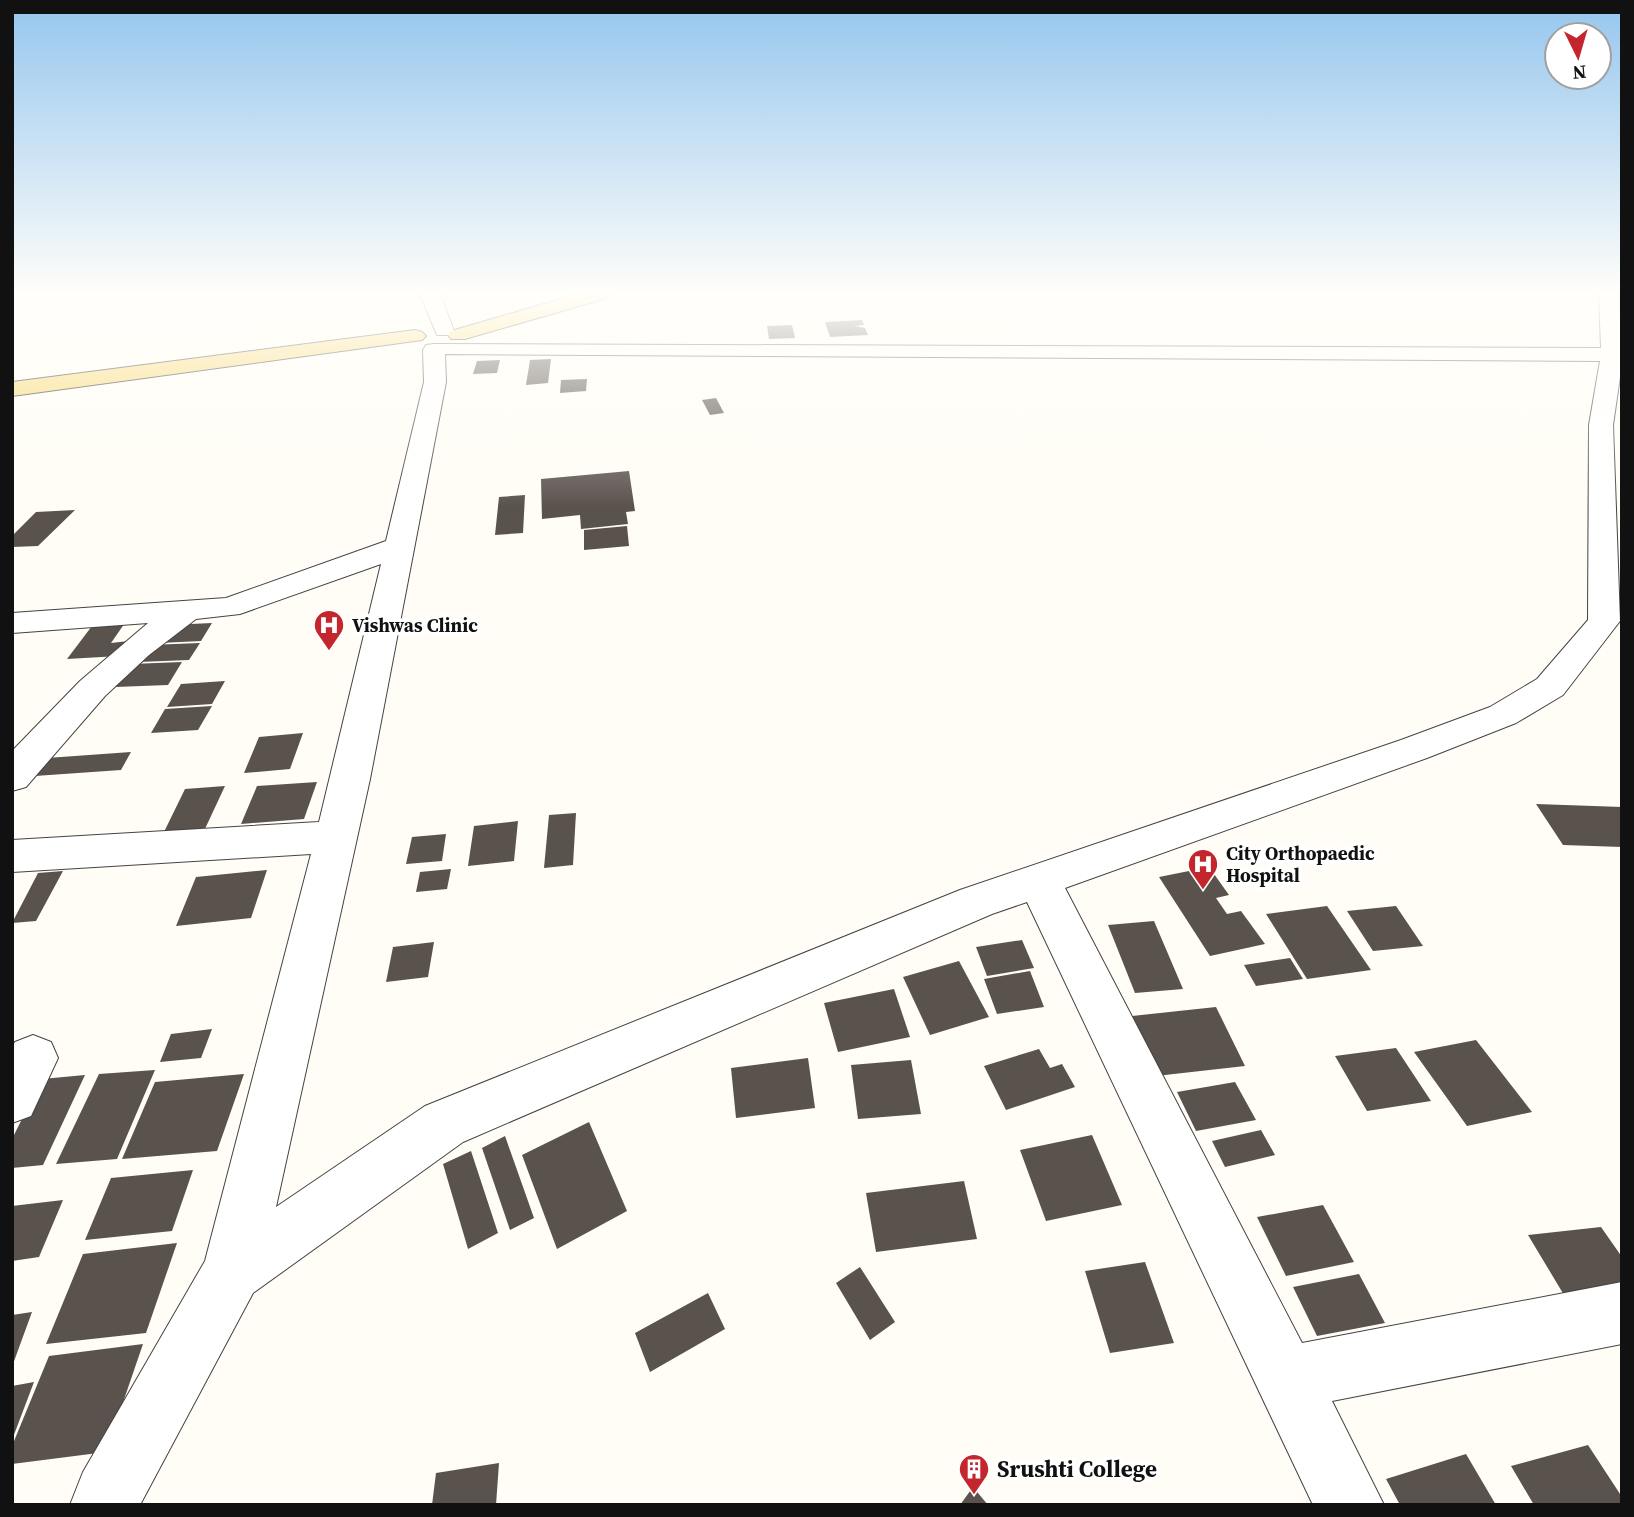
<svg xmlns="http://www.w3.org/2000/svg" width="1634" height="1517" viewBox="0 0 1634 1517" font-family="'Source Serif 4',serif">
<rect width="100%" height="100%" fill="#fffdf5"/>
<path fill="#5a524d" d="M862,320l2,5 -9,1 10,2 3,7 -38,2 -5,-15z
M792,325l3,13 -26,1 -2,-13z
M551,359l-3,24 -22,2 4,-25z
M500,360l-3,13 -24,1 4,-13z
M587,379l-1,12 -26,2 1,-13z
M716,398l8,15 -14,2 -8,-15z
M629,471l6,40 -9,1 2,12 -47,5 -1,-14 -38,4 -1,-40z
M525,495l-2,38 -28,2 4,-38z
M75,510l-37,36 -26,1v-11l24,-24z
M627,526l2,20 -45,4v-20z
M127,620l-16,23 18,-2 -10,15 -52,3 28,-37z
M212,623l-11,18 -42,2 11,-18z
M200,643l-11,17 -51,2 12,-17z
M182,662l-14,23 -53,2 16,-23z
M225,681l-13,23 -45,3 14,-23z
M212,706l-14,24 -47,3 14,-24z
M303,733l-13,36 -46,4 15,-36z
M131,752l-10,18 -86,6 12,-18z
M317,782l-13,37 -63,5 16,-38z
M225,786l-21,45 -41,3 22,-45z
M1536,804l86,3v40l-59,-2z
M576,813l-3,52 -29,3 5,-53z
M518,821l-4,40 -46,5 6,-40z
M446,834l-4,27 -36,3 6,-27z
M1209,867l20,28 -13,3 11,16 14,-3 24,33 -55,12 -51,-79z
M451,869l-4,20 -31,3 4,-20z
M267,870l-16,48 -75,8 20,-49z
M63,871l-27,50 -24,2 26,-50z
M1327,906l44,64 -64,9 -41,-65z
M1396,906l27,40 -50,5 -26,-40z
M1154,921l29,68 -48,4 -27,-68z
M1022,940l12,28 -47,8 -11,-29z
M434,942l-6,35 -42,5 7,-35z
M1290,958l13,21 -47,7 -12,-21z
M959,961l30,56 -59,18 -27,-58z
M1030,971l14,36 -47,7 -13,-35z
M894,989l16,48 -72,15 -14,-49z
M1216,1007l29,59 -89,10 -24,-60z
M212,1029l-11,29 -41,4 11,-28z
M1476,1040l56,72 -65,14 -53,-74z
M1396,1048l35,53 -64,10 -32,-55z
M1039,1049l11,19 12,-4 13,23 -69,23 -22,-44z
M808,1058l7,50 -79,10 -5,-50z
M911,1060l10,54 -63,5 -7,-54z
M155,1070l-38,89 -61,5 43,-90z
M244,1074l-27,77 -95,8 33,-77z
M85,1075l-42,90 -31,3v-29l30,-60z
M1235,1082l21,38 -60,11 -19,-39z
M589,1122l38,89 -70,38 -35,-94z
M1261,1130l14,25 -50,12 -13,-26z
M1092,1135l30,70 -76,16 -26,-71z
M505,1136l29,82 -24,12 -28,-82z
M471,1151l27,82 -30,16 -25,-85z
M193,1170l-21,61 -87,9 26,-62z
M964,1181l13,58 -101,13 -10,-59z
M63,1200l-24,57 -27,4v-55z
M1323,1205l31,57 -68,14 -29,-59z
M1601,1227l21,30v30l-58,8 -36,-60z
M177,1243l-31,90 -100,11 37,-90z
M1145,1262l29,81 -64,10 -25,-82z
M860,1267l35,55 -25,18 -34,-57z
M1359,1274l26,49 -68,13 -24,-49z
M708,1293l17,36 -75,43 -15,-39z
M32,1312l-19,52h-1v-49z
M143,1344l-37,108 -94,12v-18l37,-90z
M34,1382l-22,58v-54z
M1588,1445l34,52v8h-88l-23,-39z
M1466,1454l30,51h-96l-14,-26z
M499,1463l-3,42h-64l4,-32z
M973,1487l15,18h-28z"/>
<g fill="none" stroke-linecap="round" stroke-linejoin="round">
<g stroke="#444" stroke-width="2">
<path id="minor" d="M420,294h20l14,37 -3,4h-14z
M1599,294h20l3,69 -9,62 7,196 -57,74 -47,28 -89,35 -362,130 237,455 320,-61v62l-290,57 52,104h-71l-286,-603 -35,12 -529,228 -210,151 -113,212h-70l13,-33 122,-211 106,-407 -299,18v-32l307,-18 62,-258 -141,50 -44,5 -47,36 -44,41 -79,91 -14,4v-40l68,-70 68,-58 -136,10v-20l214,-15 160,-57 38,-159 -1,-32 3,-5 8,-1 1167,4zM445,354l1155,7 -11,64 -1,195 -51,59 -47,28 -89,33 -441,150 -535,216 -149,101 94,-428 76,-397z
M33,1035l18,7 7,16 -27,58 -19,7v-76l3,-5z"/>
</g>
<g stroke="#222" stroke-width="2">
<path id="major" d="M578,294h31l-2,4 -142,41h-14l-3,-4 3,-4z
M415,330l7,2 4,4 -4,4 -410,56v-14z"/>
</g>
<use href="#minor" fill="#fff" fill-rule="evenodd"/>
<use href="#major" fill="#f9d66b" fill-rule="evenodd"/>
</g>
<linearGradient id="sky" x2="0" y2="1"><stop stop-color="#95c6ee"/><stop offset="0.58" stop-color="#fffefa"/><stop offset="1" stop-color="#fffefa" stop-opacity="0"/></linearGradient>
<rect width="1634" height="507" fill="url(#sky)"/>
<defs>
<g id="hospital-pin" transform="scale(1.575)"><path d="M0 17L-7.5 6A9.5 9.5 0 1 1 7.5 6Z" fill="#c4262e" stroke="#fff"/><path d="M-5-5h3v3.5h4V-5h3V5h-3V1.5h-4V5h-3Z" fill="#fff"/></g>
<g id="building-pin" transform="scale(1.575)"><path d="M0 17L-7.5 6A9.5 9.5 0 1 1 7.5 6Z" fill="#c4262e" stroke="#fff"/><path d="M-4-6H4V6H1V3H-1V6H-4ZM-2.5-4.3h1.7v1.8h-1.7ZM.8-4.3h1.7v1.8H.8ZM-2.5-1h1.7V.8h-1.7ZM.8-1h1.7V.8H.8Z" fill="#fff"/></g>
</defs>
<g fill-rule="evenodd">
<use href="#hospital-pin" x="329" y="625"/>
<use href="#hospital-pin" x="1203" y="864"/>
<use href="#building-pin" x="974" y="1469"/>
</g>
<g text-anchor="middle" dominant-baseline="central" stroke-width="7" stroke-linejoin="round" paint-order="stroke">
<g font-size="19" font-weight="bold" fill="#111" stroke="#fff" text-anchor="start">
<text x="352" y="625">Vishwas Clinic</text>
<text x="1226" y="853">City Orthopaedic<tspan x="1226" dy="22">Hospital</tspan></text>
</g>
<g font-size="23" font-weight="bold" fill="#111" stroke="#fff" text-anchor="start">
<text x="997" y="1469">Srushti College</text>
</g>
</g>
<rect width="1634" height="1517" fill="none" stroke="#111111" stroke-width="28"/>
<g transform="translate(1578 56) rotate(175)"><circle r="33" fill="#ffffff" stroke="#a0a0a0" stroke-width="2"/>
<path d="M0-5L12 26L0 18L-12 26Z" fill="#c4262e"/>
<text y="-10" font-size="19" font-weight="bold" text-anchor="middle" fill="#111111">N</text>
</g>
</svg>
